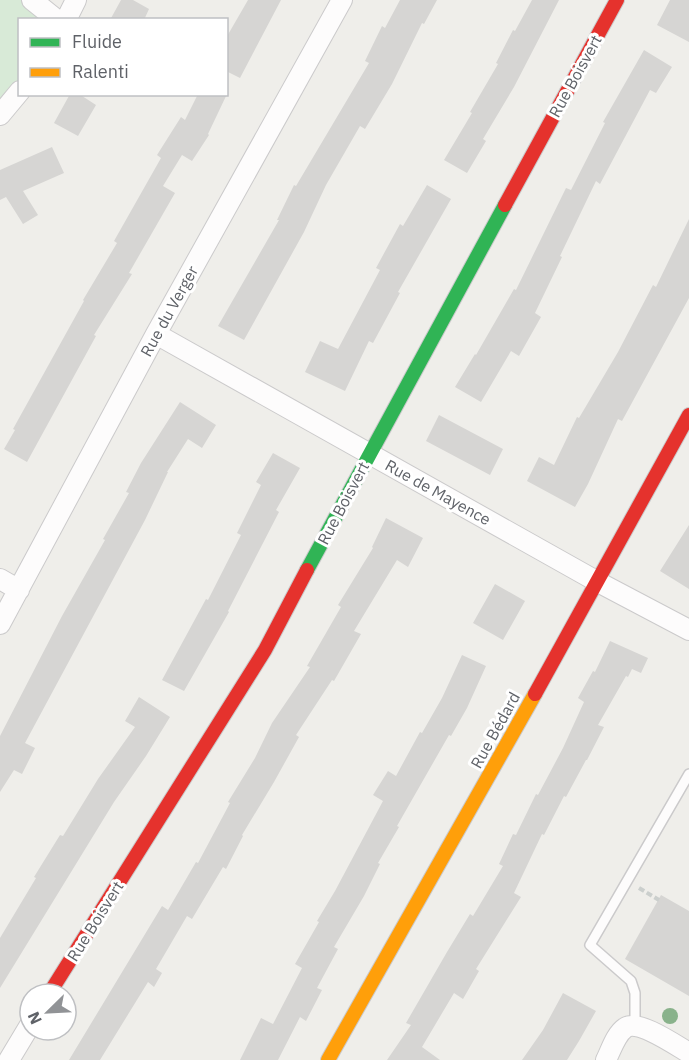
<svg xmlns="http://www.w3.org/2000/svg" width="689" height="1060" viewBox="0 0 689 1060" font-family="'IBM Plex Sans',sans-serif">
<rect width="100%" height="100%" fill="#efeeea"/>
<path fill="#d8ead7" d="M0,0h32l25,19 -37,1 -1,71 -19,24z"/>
<path fill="#d6d5d3" d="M121,0h12l16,9 -5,11h-34z
M248,0h33l-41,78 -14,-7v-33z
M400,0h37l-13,24 -2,-1 -30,61 -27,45 -5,-3 -34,59 -22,47 -60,108 -26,-14 61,-106h-2l17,-35 2,1 73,-123 -4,-2 17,-35 3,2z
M532,0h27l-45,87 -31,52 3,2 -19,32 -23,-13 28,-47 -2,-1 28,-48 -2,-1 17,-33 2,1z
M670,0h19v42l-32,-17z
M644,50l28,17 -16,26 -6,-3 -50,94 -4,-3 -36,75 2,1 -27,56 6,4 -22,39 -8,-5 -30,51 -26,-15 20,-33 1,1 38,-66 2,1 50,-102 5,2 34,-67 -2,-1z
M70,94h9l17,11 -18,31 -24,-13z
M198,94h29l-19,40 1,1 -17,26 -10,-6 -19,31 12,7 -46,80 3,1 -38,61 2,1 -69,126 -23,-13 11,-19 -2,-1 71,-128 -1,-1 34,-57 -3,-2 47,-83 -4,-3 24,-38 4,3z
M52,147l12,26 -41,18 15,24 -15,9 -17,-27 -6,3v-30z
M427,185l24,14 -53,93 2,1 -27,50 -4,-2 -24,50 -40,-19 15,-31 18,8 42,-79 -4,-2 24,-44 3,2z
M689,219v79l-67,123 -4,-2 -30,65 -13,23 -48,-26 12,-24 15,8 23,-48 2,1 39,-66 35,-67 3,2z
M180,402l36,23 -14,23 -14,-9 -21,33h1l-23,48 -120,223 10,5 -13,26 -8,-4 -14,22v-56l62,-120 43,-76 -2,-1 26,-46 -3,-1 15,-29z
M439,415l64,34 -13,26 -64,-34z
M273,453l27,15 -24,42 3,2 -51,99 1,1 -45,79 -22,-11 44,-81 2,1 33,-65 -4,-2 24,-48 -5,-3z
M386,518l37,20 -15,29 -11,-7 -43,71 7,3 -27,47 -2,-1 -36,55 3,2 -25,45 -32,53 1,1 -17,33 -3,-2 -31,52 -5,-3 -31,53 6,4 -8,14 -6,-5 -48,78h-31l93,-154 6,4 28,-48 2,1 32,-60 -2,-1 27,-44 17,-35 38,-56 -3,-1 34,-59 -3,-2 35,-57 -1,-1z
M689,525v64l-29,-18z
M495,584l30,17 -22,39 -30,-17z
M610,641l38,17 -7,15 -9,-4 -4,8 -2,-1 -28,49 6,2 -17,33h-1l-20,37 -2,-1 -20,39 -2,-1 -28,59 7,4 -45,72 3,2 -16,28 -9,-6 -32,54 18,13h-53l24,-35 -5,-2 41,-71 23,-38 3,2 30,-50 -4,-2 14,-30 3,1 20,-41 2,1 25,-47 21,-46 -6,-4 15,-27 2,1z
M462,655l24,11 -19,42 -16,28 -2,-1 -52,91 2,1 -21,36 2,1 -16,32 -30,51 4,2 -21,39 5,2 -16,31 -6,-4 -22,43h-38l21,-42 12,6 29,-56 -7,-4 24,-42 -2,-1 18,-30 48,-90 -10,-6 15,-24 8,5 24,-44 2,1 20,-35z
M139,697l31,20 -24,39 -32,46 -114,186v-50l36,-60 -2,-1 26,-42 3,1 35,-57 37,-52 -10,-6z
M661,895l28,16v85l-64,-37z
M563,993l33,18 -17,30 -12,19h-45l21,-30z"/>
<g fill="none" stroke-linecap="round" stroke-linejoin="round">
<g stroke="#cbcacb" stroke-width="12">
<path id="lane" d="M635,1025v-32l-4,-12 -41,-36 99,-171"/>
</g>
<g stroke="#cbcacb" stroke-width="22">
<path id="street" d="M32,0l25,20
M66,20l10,-20
M0,115l20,-24
M156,334l442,248 91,48
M0,579l19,11
M0,624l156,-290 186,-334
M9,1060l21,-35
M606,1060c5,-10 10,-26 19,-32 12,-10 52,18 64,25"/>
</g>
<g stroke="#cacacb" stroke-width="16">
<path id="fast" d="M307,570l198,-365"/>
</g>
<g stroke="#cacacb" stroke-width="16">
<path id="slow" d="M328,1060l207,-366"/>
</g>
<g stroke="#cacacb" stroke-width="16">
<path id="jam" d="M505,205l112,-205
M535,694l154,-279
M49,994l216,-344 42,-80"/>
</g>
<path stroke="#cbcfcd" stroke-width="4" stroke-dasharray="6 3" stroke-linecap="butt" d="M639,888l20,12"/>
<use href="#lane" stroke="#fdfcfc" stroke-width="9"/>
<use href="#street" stroke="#fdfcfc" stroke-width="20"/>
<use href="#fast" stroke="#30b455" stroke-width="14"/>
<use href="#slow" stroke="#ff9f0a" stroke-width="14"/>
<use href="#jam" stroke="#e5322d" stroke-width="14"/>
</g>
<circle fill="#89b28b" cx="670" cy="1016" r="8"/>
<g text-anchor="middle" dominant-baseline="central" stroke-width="6" stroke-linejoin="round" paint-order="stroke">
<g font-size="16" fill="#5f6268" stroke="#fff">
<text transform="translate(575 76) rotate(-61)">Rue Boisvert</text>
<text transform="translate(169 311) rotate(-61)">Rue du Verger</text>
<text transform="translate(438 492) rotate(29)">Rue de Mayence</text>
<text transform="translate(343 503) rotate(-62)">Rue Boisvert</text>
<text transform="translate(495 730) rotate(-61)">Rue Bédard</text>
<text transform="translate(95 921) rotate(-58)">Rue Boisvert</text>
</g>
</g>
<rect x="18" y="18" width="210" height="78" fill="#ffffff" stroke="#bfc0c3" stroke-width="1.5"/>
<rect x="30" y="38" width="30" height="9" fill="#30b455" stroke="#bfc0c3" stroke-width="1.5"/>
<text x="72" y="48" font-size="18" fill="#5f6268">Fluide</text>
<rect x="30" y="68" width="30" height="9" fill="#ff9f0a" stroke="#bfc0c3" stroke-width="1.5"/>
<text x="72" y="78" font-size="18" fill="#5f6268">Ralenti</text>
<g transform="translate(48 1012) rotate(246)"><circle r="28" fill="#ffffff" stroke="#bfc0c3" stroke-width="1.5"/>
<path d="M0-4.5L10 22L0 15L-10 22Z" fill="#919396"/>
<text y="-9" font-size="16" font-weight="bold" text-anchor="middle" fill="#5f6268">N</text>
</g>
</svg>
